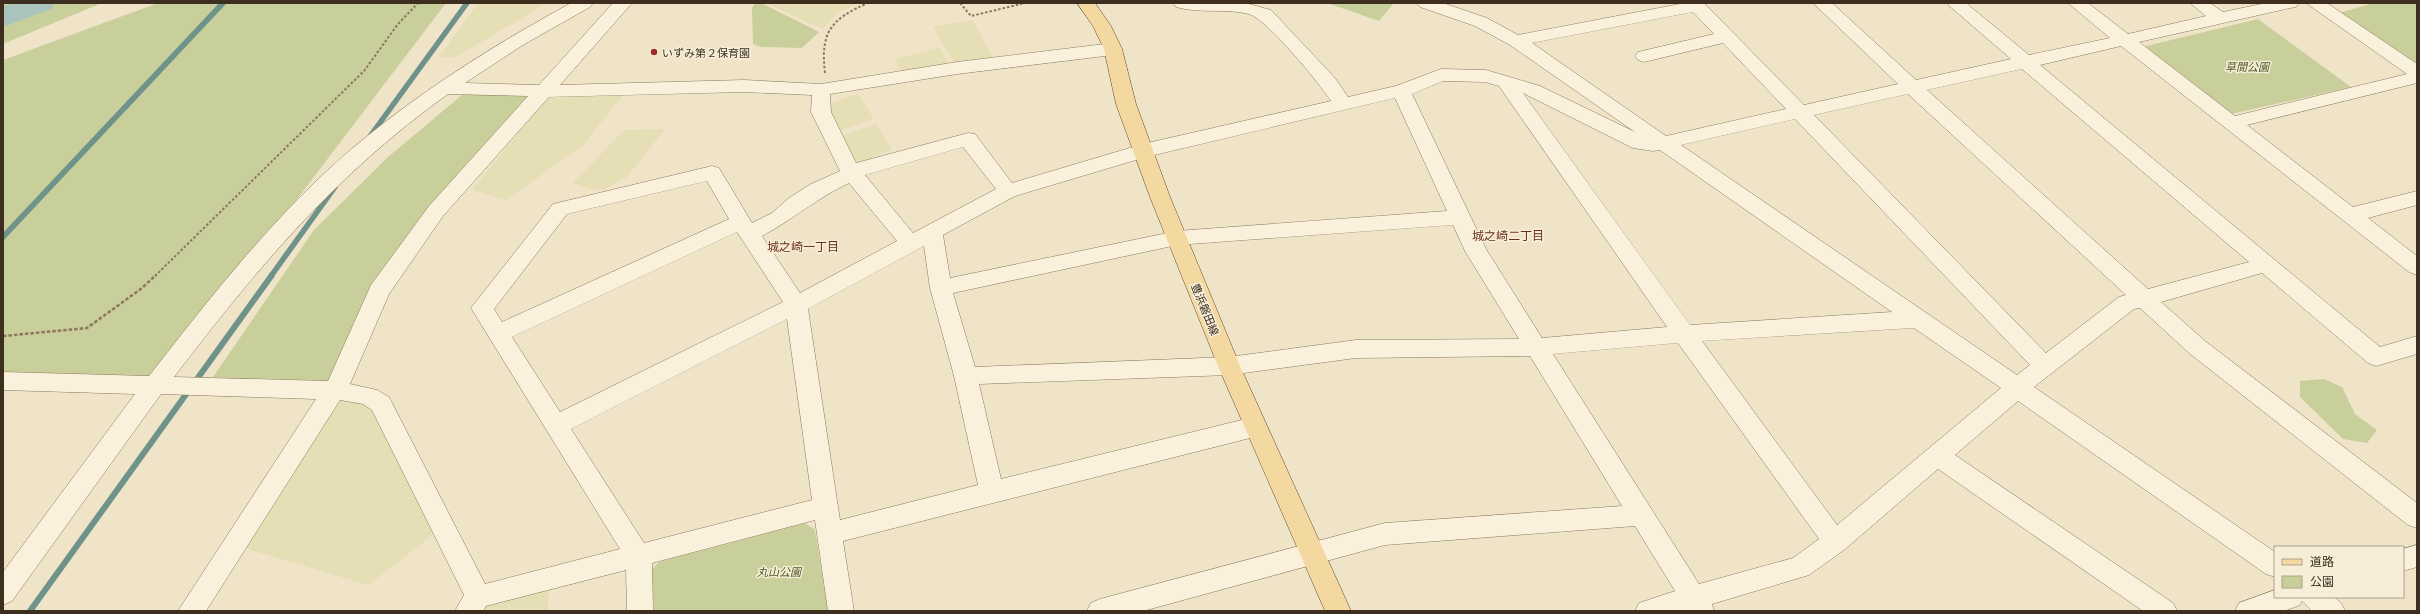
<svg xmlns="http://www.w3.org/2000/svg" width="2420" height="614" viewBox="0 0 2420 614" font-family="Literata,'Noto Sans JP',serif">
<rect width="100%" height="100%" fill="#f0e4c8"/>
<path fill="#e6deb5" d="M478,3h69l-91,54 -18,1z
M770,3h90l-23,10 -14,16 -55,-25z
M972,20l21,37 -38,6 -22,-36z
M939,48l10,15 -48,9 -6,-13z
M858,94l16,25 -35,12 -15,-25z
M549,95h74l-40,50 -77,55 -34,-10z
M876,124l16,26 -35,13 -16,-27z
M665,129l-37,47 -24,14 -15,-1 -16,-6 51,-53z
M332,390l37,6 74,131 -75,58 -134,-40z
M549,579l-1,32h-80z"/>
<path fill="#c9cf9b" d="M3,3h99l-99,41z
M158,3h288l-291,383 -152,-5v-321z
M755,3h6l58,29 -17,16 -41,-1 -8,-3 -1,-36z
M1327,3h67l-15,18z
M2374,3h43v69l-85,-57z
M2258,19l93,68 -120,27 -89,-67z
M469,89l68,2 -128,159 -68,129 -19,3 -109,-5 101,-147 74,-73z
M2324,379l18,8 13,27 22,16 -10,13 -24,-4 -43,-42v-16z
M805,523l10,7 13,81h-174l-3,-41 8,-8z"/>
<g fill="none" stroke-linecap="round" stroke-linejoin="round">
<path stroke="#6f938a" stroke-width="5.5" d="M371,135l96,-132
M3,237l220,-234
M271,276l64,-89"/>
<path stroke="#6f938a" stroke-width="6" d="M30,611l242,-336"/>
<path fill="#a9c4bc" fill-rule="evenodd" d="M13,3h42l-4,6 -48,18v-20z"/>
<g stroke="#8d765c" stroke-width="1">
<path id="minor" d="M571,3h22l-3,4 -67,38 -58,38 74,2 74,-82h19l-72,82 184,-5 77,4 136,-22 156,-19 6,2 3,4 -3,4 -6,2 -156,19 -127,20 1,18 25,51 112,-30 7,1 37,49 131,-39 188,-43c-12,-18 -63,-81 -82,-87 -24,-6 -49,0 -73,-7l-3,-4h72l26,7 64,68 13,19 48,-11 45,-17 45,1 54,16 95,46 -125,-87 -35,-19 -55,-19 -3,-4h26l44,15 31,17 167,-32h19l100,102 94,-21 -85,-81h19l84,77 95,-21 -65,-56h20l63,52 81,-17 -42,-35h20l40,31 78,-18 -16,-13h20l13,9 43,-9h33l-3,4 -6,1 -151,34 96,74 172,-42 -101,-71h21l90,61v19l-170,42 106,82 64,-16v14l-49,13 49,38v19l-8,-3 -288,-226 -81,19 340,282 37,-11v18l-41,12 -8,-3 -106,-90 -101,29 44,39 212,162v25l-9,-3 -219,-172 -49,-45 -6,1 -100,78 241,165v25l-9,-3 -248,-173 -63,54 218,148 4,8h-34l-205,-142 -94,81 -35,25 -97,29 2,7h-79l4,-8 36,-12 -40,-65 -250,19 -242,66h-56l4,-8 9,-4 285,-76 237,-17 -92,-150 -174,2 -127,17 -250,9 22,95 253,-62 8,3 4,7 -4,7 -8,3 -411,104 11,70h-26l-13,-91 -163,43 1,48h-26l-1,-41 -140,36 -3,5h-28l9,-16 -92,-185 -9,-6 -23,-4 -134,211h-28l138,-212 -155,-5 -149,207 -9,4v-33l132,-178 -132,-4v-18l146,4c61,-78 123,-158 199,-224 68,-58 144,-106 223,-149zM1693,12l21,22 -76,18 -3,4 3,4 6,2 79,-19 63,66 -120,27 -134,-93zM2022,69l227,193 -101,27 -221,-199zM1443,81l42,1 14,4 168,241 -125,11 -56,-89 -74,-155zM744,92l68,3 -1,17 29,59 -29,13 -22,14 -17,15 -20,10 -33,-55 -7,-2 -159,38 -82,104 149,241 -135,35 -96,-187 -12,-7 -27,-6 39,-90 54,-78 106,-119zM1523,93l110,55 20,3 7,-1 232,162 -202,13zM448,94l80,2 -99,110 -58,79 -43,96 -154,-4c83,-109 162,-203 274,-283zM1908,94l218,201 -7,2 -73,56 -232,-238zM1395,98l52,113 -270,20 -227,47 -7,-43 72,-39 131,-39zM1795,119l235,246 -13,10 -336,-230zM963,147l33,42 -83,44 -48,-58zM707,181l22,38 -227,103 -8,-13 73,-95zM849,183l48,58 -97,52 -38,-57c30,-16 55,-38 87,-53zM1453,225l12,26 54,88 -163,1 -127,17 -254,10 -22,-74 224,-48zM737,232l46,70 -223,110 -48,-75zM924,246l6,42 24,88 24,109 -138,35 -32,-211zM787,319l25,181 -168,43 -73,-114zM1914,328l87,60 -164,137 -135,-184zM1678,343l141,196 -26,19 -94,26 -146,-230z
M2417,545v22l-14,4v-22z
M2275,590v7h59l7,6 4,8h-33l-10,-10 -2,4 -16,6h-49l4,-8z"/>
</g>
<g stroke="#5b4430" stroke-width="1">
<path id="major" d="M1077,3h18l16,23 11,23 14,55 34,93 70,169 111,245h-26l-107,-245 -68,-169 -34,-93 -12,-55 -11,-23z"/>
</g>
<path stroke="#8d765c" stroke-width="2" stroke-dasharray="2.5 2" stroke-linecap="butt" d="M960,3l11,13 54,-13
M825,73c-5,-41 6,-54 43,-70
M155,276l209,-205 34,-47 20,-21"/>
<path stroke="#8d765c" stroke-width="2.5" stroke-dasharray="3.5 2" stroke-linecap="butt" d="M3,336l84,-8 55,-40 14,-13"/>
<use href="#minor" fill="#faf1dc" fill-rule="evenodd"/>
<use href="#major" fill="#f3d9a0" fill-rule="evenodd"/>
</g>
<circle fill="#9e2a2b" stroke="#f7eed8" stroke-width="1.5" cx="654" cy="52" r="4"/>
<g text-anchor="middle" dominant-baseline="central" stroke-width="3" stroke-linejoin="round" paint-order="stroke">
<g font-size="11" fill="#3d2e20" stroke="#f7eed8" text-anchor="start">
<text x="662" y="52">いずみ第２保育園</text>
</g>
<g font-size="11" font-style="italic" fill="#4d5a26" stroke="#f7eed8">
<text x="2247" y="66">草間公園</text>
<text x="779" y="571">丸山公園</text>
</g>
<g font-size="11" fill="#3d2e20" stroke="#f7eed8">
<text transform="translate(1206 309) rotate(68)">豊浜磐田線</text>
</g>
<g font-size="12" fill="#6b2e1e" stroke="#f7eed8">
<text x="1508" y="235">城之崎二丁目</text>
<text x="803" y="246">城之崎一丁目</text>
</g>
</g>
<rect width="2420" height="614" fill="none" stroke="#3d2e20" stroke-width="8"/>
<rect x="2274" y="546" width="130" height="52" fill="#f7eed8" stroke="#ada18e"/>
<rect x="2282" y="559" width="20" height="6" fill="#f3d9a0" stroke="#ada18e"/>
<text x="2310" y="566" font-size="12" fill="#3d2e20">道路</text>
<rect x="2282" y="576" width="20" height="12" fill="#c9cf9b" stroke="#ada18e"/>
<text x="2310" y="586" font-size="12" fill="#3d2e20">公園</text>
</svg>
